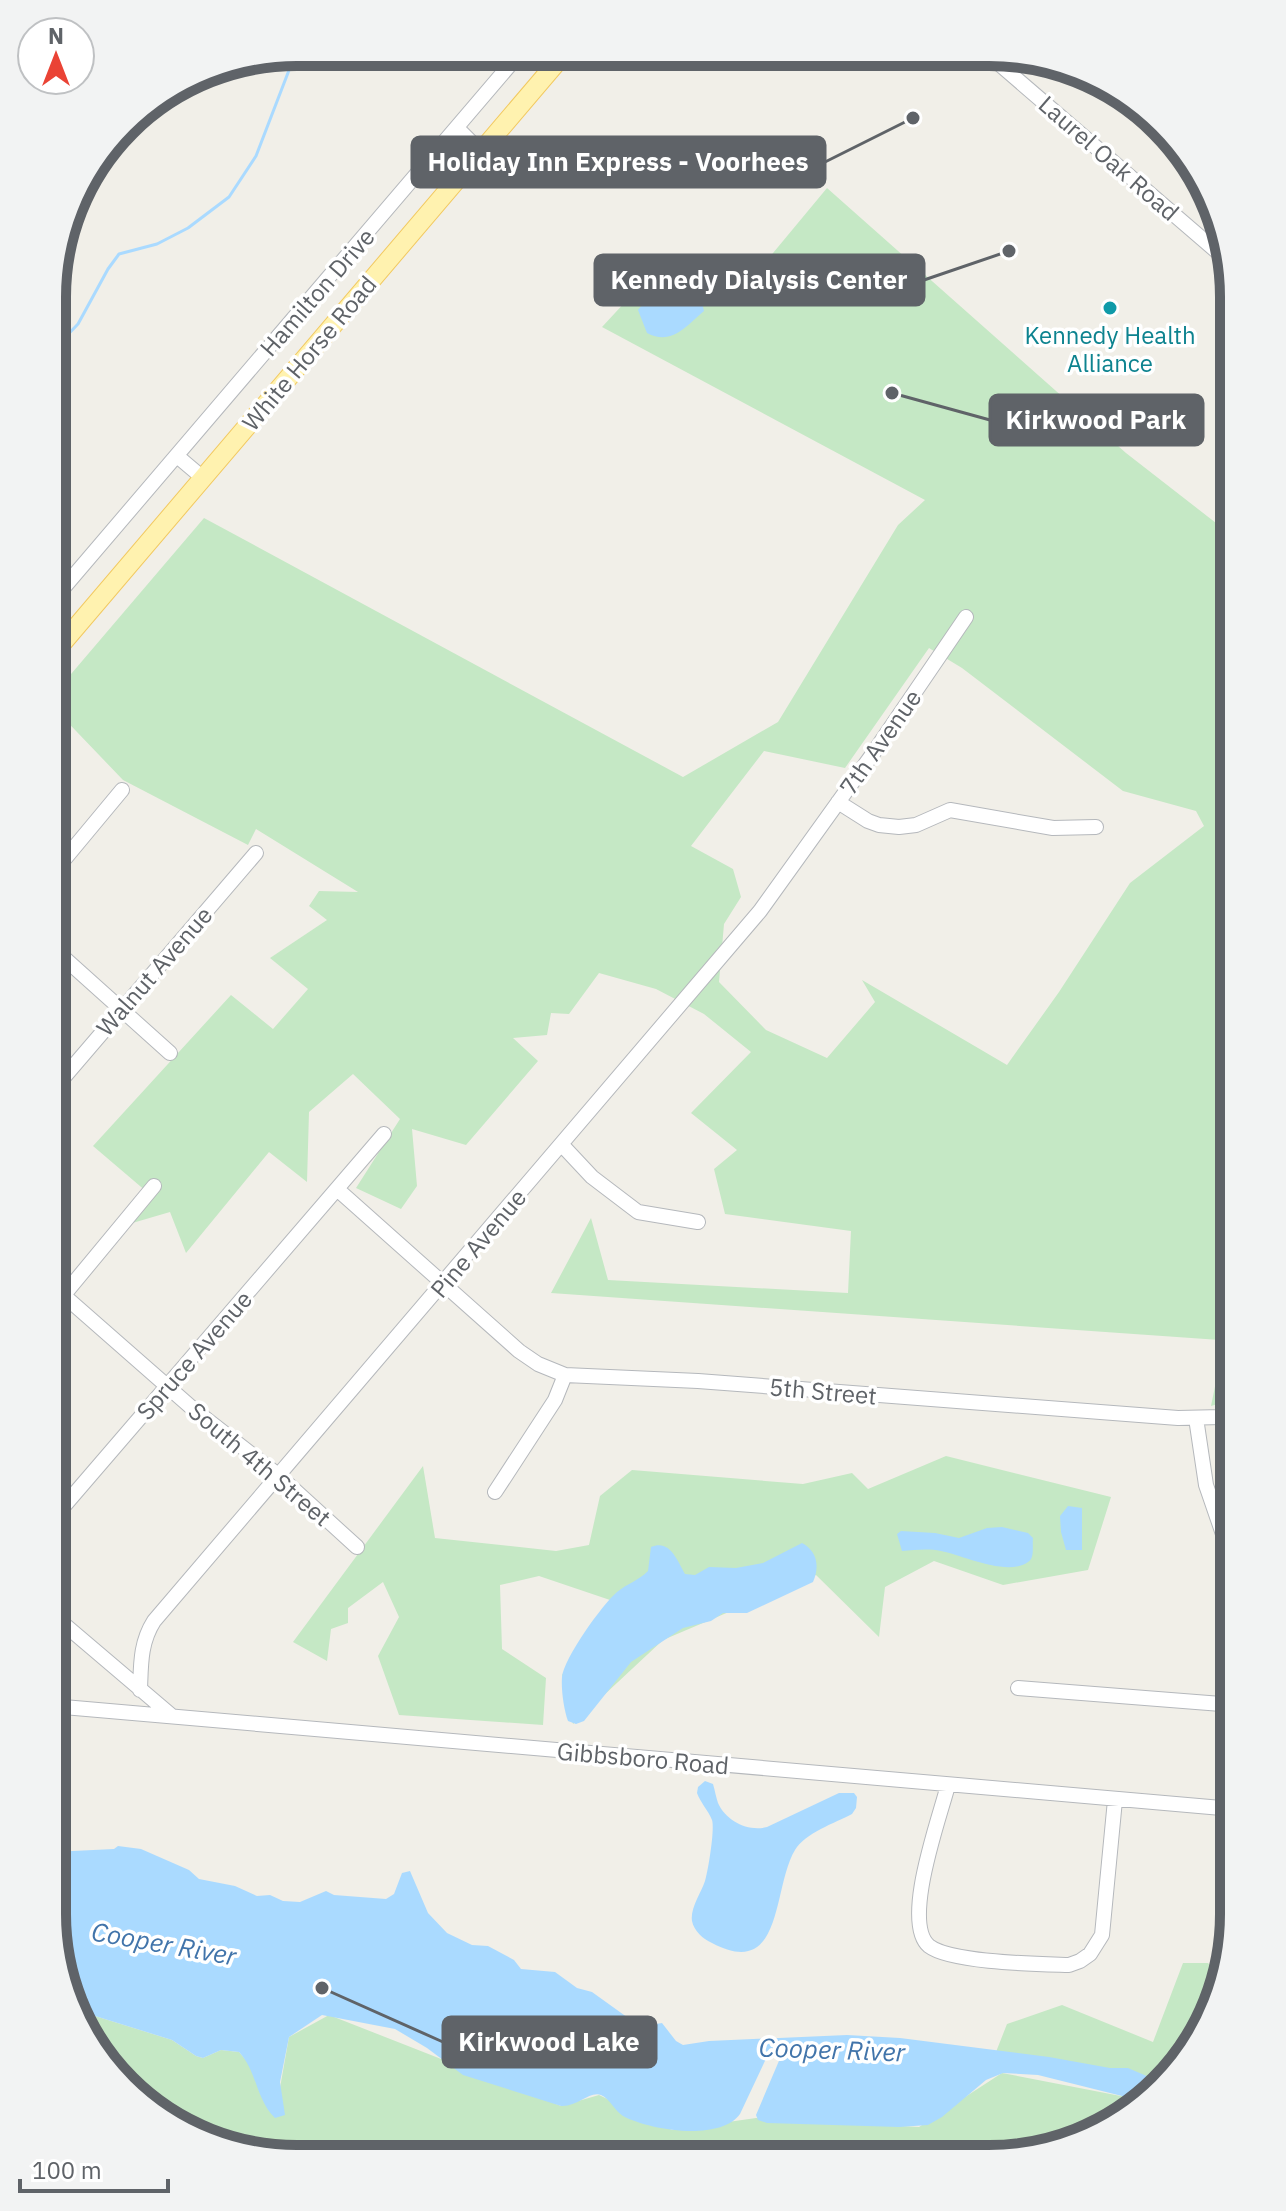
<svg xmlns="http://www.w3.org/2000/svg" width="1286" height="2211" viewBox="0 0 1286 2211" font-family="'IBM Plex Sans',sans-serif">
<rect width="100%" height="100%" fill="#f1efe8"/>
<path fill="#c5e8c5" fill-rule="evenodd" d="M827,188l299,265 108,84v804l-683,-48 40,-75 17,62 240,13 3,-62 -126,-17 -11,-45 23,-19 -46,-37 60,-61 -47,-38 -48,-25 -57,-16 -30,41 -18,-1 -4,22 -34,3 25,23 -72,84 -54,-16 5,57 -16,23 -45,-21 44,-69 -47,-45 -44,38 -2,70 -38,-30 -83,101 -16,-41 -41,12 18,-32 -54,-46 138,-151 42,34 35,-40 -38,-31 57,-38 -18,-14 10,-15 39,1 -102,-63 -8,16 -125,-65 -69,-72v-14l150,-176 479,259 95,-55 120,-197 27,-25 -323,-173 64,-69 68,42zM929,648l33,20 161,123 73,20 8,15 -74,57 -71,109 -52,73 -145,-85 13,22 -48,56 -61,-28 -47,-48 5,-58 17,-27 -8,-28 -42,-23 73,-95 81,17z
M1222,1352l12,1v46l-23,7z
M946,1456l165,41 -23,73 -85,15 -69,-24 -49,26 -6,50 -63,-62 -153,65 -90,84 -11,-49 48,-75 -71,-24 -39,9 2,64 44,29 -3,47 -144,-10 -21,-59 21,-39 -16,-35 -35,26v15l-17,6 -4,32 -34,-19 130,-176 12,72 121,13 33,-6 11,-49 32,-26 171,14 49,-11 16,16z
M1183,1963h25l14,16 -6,28 -32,56 -46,46 -70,37 -79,13 -725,-2 -61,-17 -67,-41 -60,-89 96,30 24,16 7,2 18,-8 18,2 8,9 28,55 14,-79 40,-22 232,91 38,-11 73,35 84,-12 163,9 83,-54 129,25 -135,-46 11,-28 55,-19 91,37z"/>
<path fill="#aadaff" d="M680,285l9,8 1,5 12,5 2,8c-18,15 -32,35 -57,22l-9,-23c10,-14 31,-12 42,-25z
M1068,1506l14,2v42h-16l-5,-18 -1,-16z
M1002,1527l26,6 5,5c-1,8 2,20 -5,24 -21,15 -66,-7 -87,-11 -13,-3 -26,-1 -39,0l-5,-17 4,-3 34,2 24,5 28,-10z
M802,1543c15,8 18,23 11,39l-66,31h-24l-12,8 -28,7 -52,34 -47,59 -8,3 -8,-3c-4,-11 -7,-31 -6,-44 2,-19 40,-72 55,-85 10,-8 22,-12 31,-21l3,-24c19,-8 26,13 34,27l10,1 14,-8 27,1 27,-5z
M705,1781l8,3c2,7 3,13 5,19 8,18 30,29 49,24l72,-34h15l3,4 -1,11 -4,6c-17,9 -47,19 -57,36 -23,38 -11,131 -83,93 -9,-4 -18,-12 -20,-22 -2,-13 9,-28 13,-40 3,-10 10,-52 7,-61 -4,-10 -12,-18 -15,-27l1,-6z
M118,1846l23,3 48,21 10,9 36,7 22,10 13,-1 13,6 17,1 26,-11 8,4 52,4 8,-5 8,-21 8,-2 18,42 19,20 25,12 16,1 26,14 7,9 34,3 22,16 15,4 39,28 19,5 12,-2 14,18 7,4 26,-4 138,-6 53,3 149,19 61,11h18l21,9v10l-6,9 -13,2 -92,-23 -35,-2 -17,7 -44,37 -14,8 -29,2 -132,-4 -9,-3 -2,-5 28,-66 -13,-1 -31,66c-20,28 -91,16 -117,2 -8,-5 -13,-17 -22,-21 -12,-4 -23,12 -40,11l-98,-31 -36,-27 -32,-19 -73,-14 -33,22 -9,45 5,33 -10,3c-19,-18 -18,-47 -36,-66l-18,-2 -18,8 -7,-2 -24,-16 -96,-30 -11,-17 -13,-79v-62l62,-3z"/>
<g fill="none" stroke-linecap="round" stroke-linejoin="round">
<path stroke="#aadaff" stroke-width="3" d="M54,349l24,-25 30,-55 11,-15 38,-10 31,-16 41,-31 27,-41 40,-104
M1145,2085l12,5"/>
<g stroke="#b5b8bc" stroke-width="16">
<path id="minor" d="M990,56l238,205
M457,128l24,24
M177,456l26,22
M54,599l466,-546
M838,802l30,19 11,4 20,2 17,-2 34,-15 103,18 43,-1
M53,873l69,-83
M53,948l117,105
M53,1090l203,-237
M562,1145l30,32 46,35 60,10
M337,1189l182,162 19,13 27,11 133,6 480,37 44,-1 12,-4
M53,1286l139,122 86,67 79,72
M53,1308l101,-122
M1196,1418l10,67 28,81
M495,1492l60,-92 10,-25
M52,1520l332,-386
M52,1614l120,102
M1018,1688l216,17
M140,1690c1,-25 0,-47 14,-69l606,-710 112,-156 94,-138
M52,1706l1181,103
M948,1785c-8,32 -47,137 -19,161 22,17 111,18 140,19l11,-4 10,-7 12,-19 13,-135"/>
</g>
<g stroke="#f2c960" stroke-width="20">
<path id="major" d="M54,653l510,-599"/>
</g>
<use href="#minor" stroke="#fff" stroke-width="14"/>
<use href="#major" stroke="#fff2af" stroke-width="18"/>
</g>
<circle fill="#0f9aa8" stroke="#fff" stroke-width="3" cx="1110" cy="308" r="8"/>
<g text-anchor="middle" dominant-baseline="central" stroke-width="7" stroke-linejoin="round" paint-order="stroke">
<g font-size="24" fill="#5f6368" stroke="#fff">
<text transform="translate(1109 158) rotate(41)">Laurel Oak Road</text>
<text transform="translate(317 292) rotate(-49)">Hamilton Drive</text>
<text transform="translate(309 353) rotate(-50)">White Horse Road</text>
<text transform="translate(880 742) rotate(-55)">7th Avenue</text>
<text transform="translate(154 971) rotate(-49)">Walnut Avenue</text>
<text transform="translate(478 1243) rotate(-50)">Pine Avenue</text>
<text transform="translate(194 1355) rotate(-49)">Spruce Avenue</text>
<text transform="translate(823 1391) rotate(5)">5th Street</text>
<text transform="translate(260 1464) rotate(40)">South 4th Street</text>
<text transform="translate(643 1758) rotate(5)">Gibbsboro Road</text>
</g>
<g font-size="24" fill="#0d838f" stroke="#fff">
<text x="1110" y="335">Kennedy Health<tspan x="1110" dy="28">Alliance</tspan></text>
</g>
<g font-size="26" font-style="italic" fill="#4174aa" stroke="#fff">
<text transform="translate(164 1943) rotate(10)">Cooper River</text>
<text transform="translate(832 2049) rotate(2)">Cooper River</text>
</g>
</g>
<path d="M0 0H1286V2211H0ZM297 66H989A231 231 0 0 1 1220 297V1914A231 231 0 0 1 989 2145H297A231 231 0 0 1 66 1914V297A231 231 0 0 1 297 66Z" fill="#f2f3f3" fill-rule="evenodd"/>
<path fill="none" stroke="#5f6368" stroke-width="10" d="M297 66H989A231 231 0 0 1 1220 297V1914A231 231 0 0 1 989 2145H297A231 231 0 0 1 66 1914V297A231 231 0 0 1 297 66Z"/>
<path fill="none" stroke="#5f6368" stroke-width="3" d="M913 118L825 162M1009 251L924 280M892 393L990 420M322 1988L443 2042"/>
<g fill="#5f6368" stroke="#fff" stroke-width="3">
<circle cx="913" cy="118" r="8"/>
<circle cx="1009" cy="251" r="8"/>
<circle cx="892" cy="393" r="8"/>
<circle cx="322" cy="1988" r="8"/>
</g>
<g fill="#5f6368" stroke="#5f6368" stroke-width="3">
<rect x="412" y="137" width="413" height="50" rx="8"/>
<rect x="595" y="255" width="329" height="50" rx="8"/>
<rect x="990" y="395" width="213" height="50" rx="8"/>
<rect x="443" y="2017" width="213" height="50" rx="8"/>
</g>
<g font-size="26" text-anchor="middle" font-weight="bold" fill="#fff">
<text x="618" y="171">Holiday Inn Express - Voorhees</text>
<text x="759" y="289">Kennedy Dialysis Center</text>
<text x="1096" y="429">Kirkwood Park</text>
<text x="549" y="2051">Kirkwood Lake</text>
</g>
<g transform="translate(56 56)"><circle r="38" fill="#ffffff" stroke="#bfc1c3" stroke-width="2"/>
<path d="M0-6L14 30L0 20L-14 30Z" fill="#ea4335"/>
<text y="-12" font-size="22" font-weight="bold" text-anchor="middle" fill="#5f6368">N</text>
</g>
<path d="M20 2179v12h148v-12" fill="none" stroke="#5f6368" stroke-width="4"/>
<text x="32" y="2179" font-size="24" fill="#5f6368" stroke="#ffffff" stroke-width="6" paint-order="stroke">100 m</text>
</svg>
